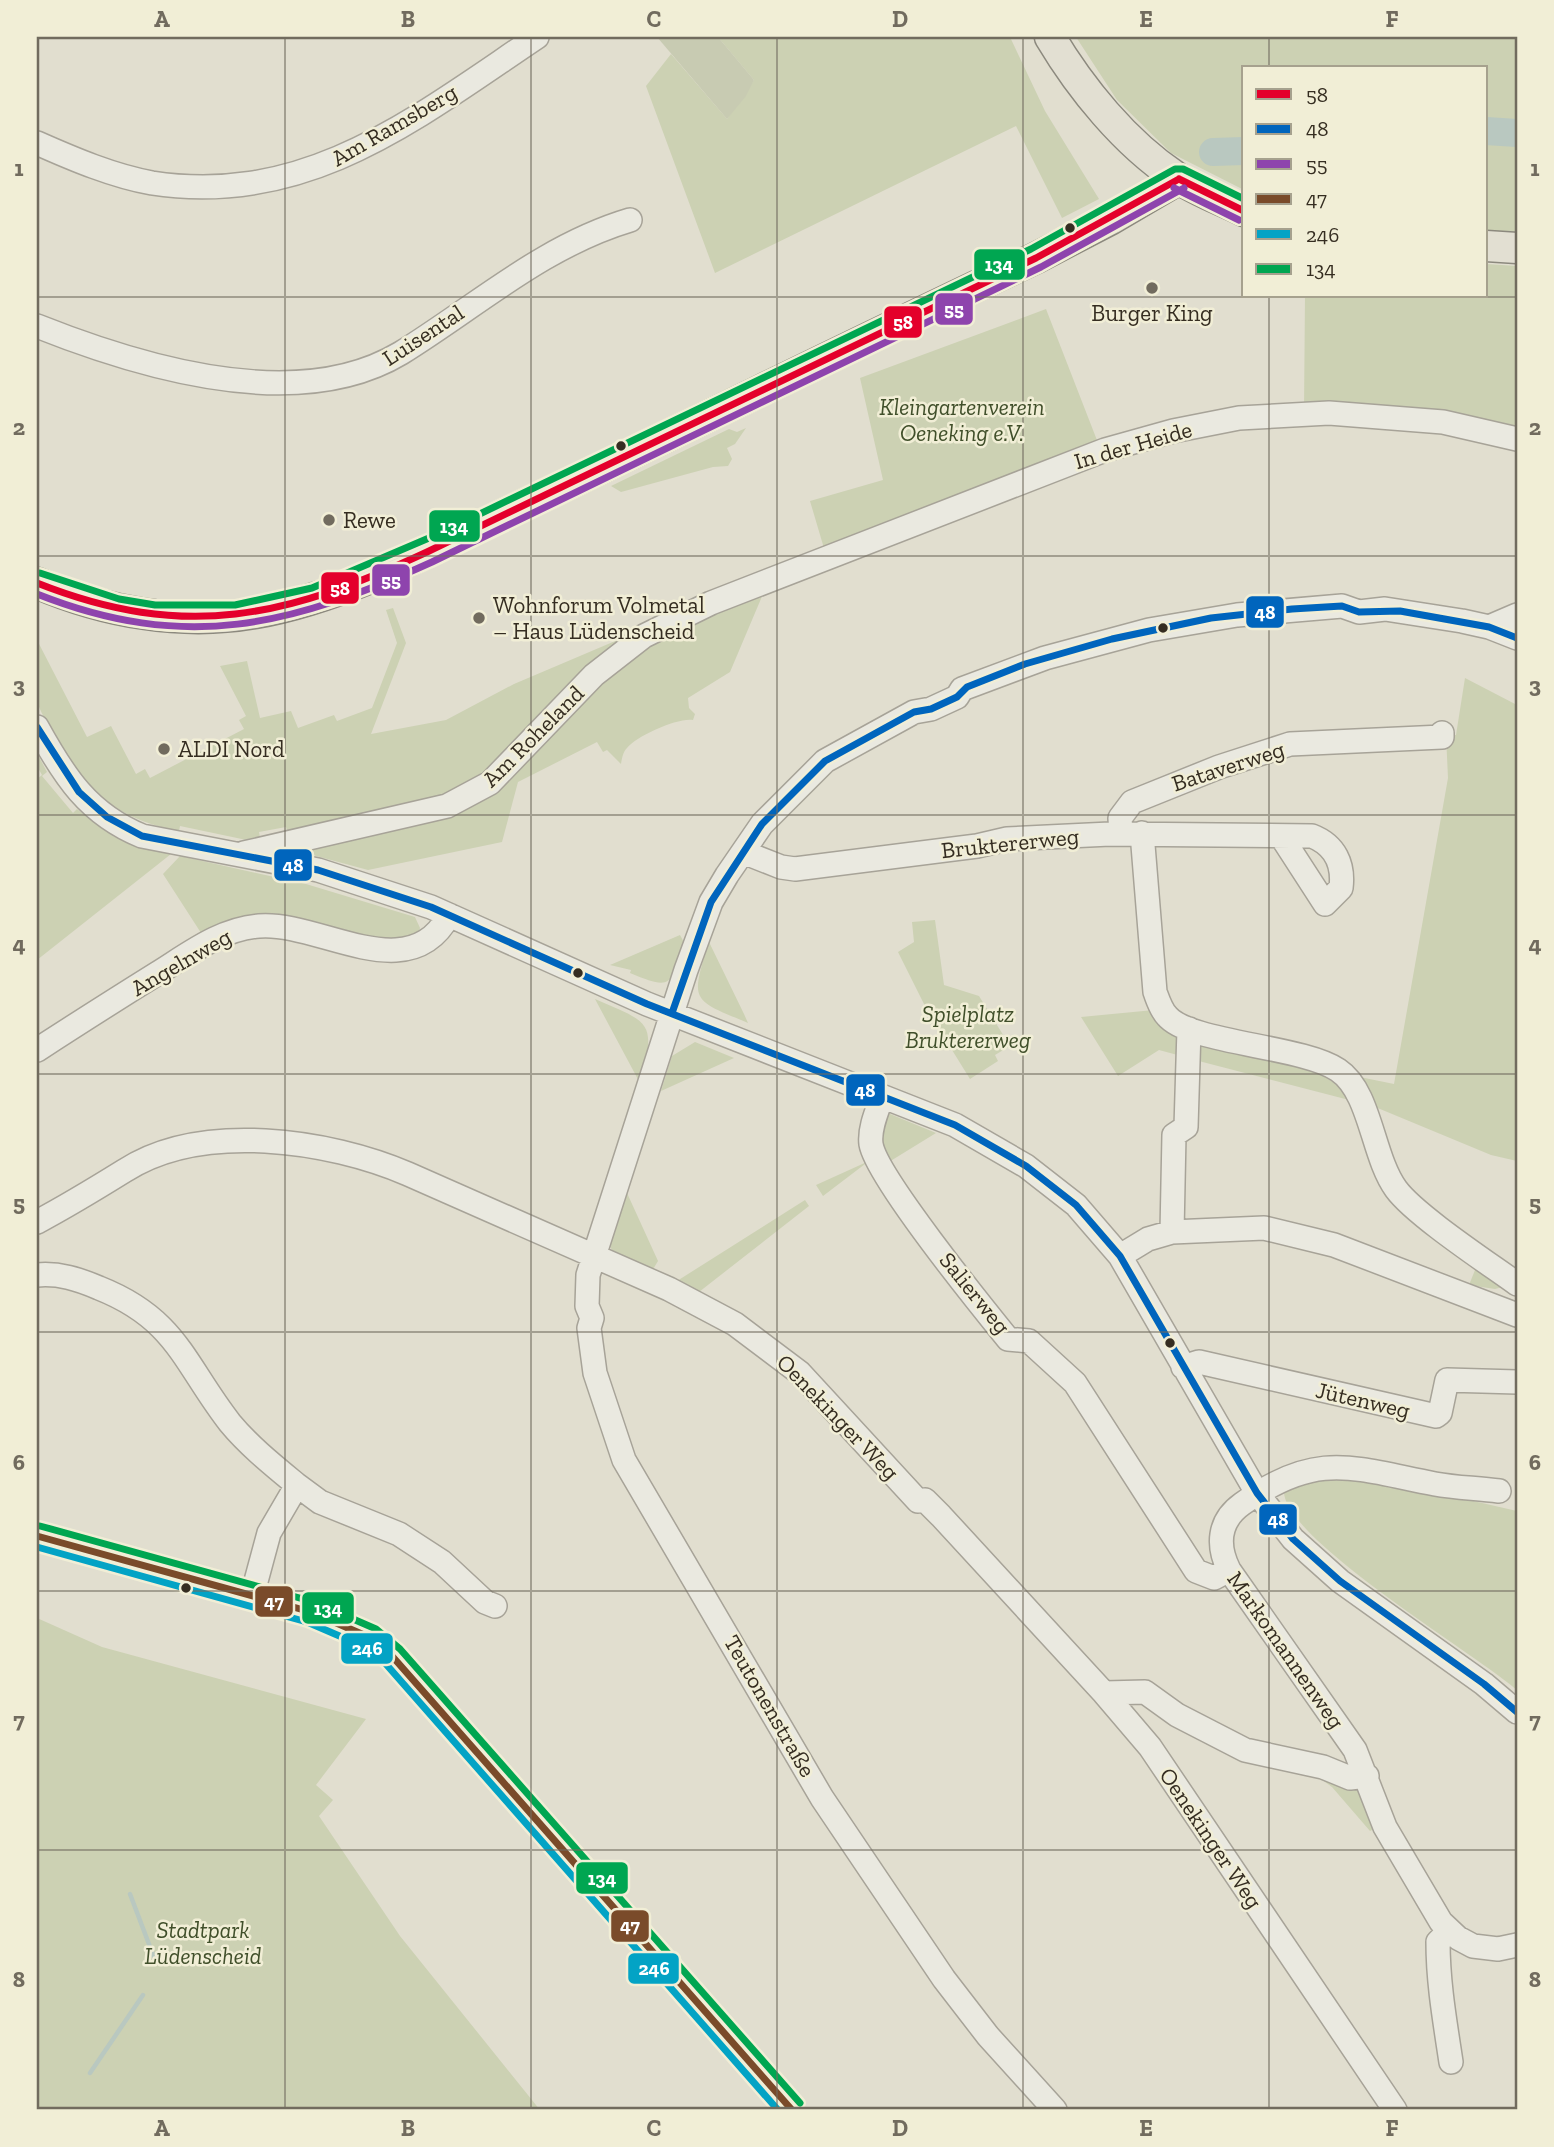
<svg xmlns="http://www.w3.org/2000/svg" width="1554" height="2147" viewBox="0 0 1554 2147" font-family="'Zilla Slab',serif">
<rect width="100%" height="100%" fill="#e1decf"/>
<path fill="#ccd1b3" d="M718,37h292l35,74 54,88 -37,19 -46,-92 -301,147 -69,-187 25,-32 56,65 27,-39z
M1076,37h441v196l-31,-2v-163h-242v122l-73,-37 -54,-53z
M1486,264l31,2v167l-213,-23 1,-114h181z
M1046,309l54,139 -274,107 -16,-54 73,-21 -23,-102z
M746,428l-11,16 -8,4 5,11 -4,7 -15,1 -92,25 -10,-6 118,-57 8,3z
M763,594l-33,78 -42,26 1,10 6,6 -2,6c-14,-3 -57,16 -66,28 -4,4 -5,10 -6,16l-14,-14 -4,2 -6,-10 -79,40 -16,60 -134,28 -74,-20 154,-41 197,-168z
M393,608l13,35 -35,91 75,-14 68,-36 113,-48 -153,152 -185,49 -3,-10 -27,5 2,11 -81,-17 -1,5c-62,-12 -93,-39 -123,-94 -6,-10 -14,-21 -18,-33 -7,-17 -1,-46 -1,-64l50,97 24,-11 25,48 9,-5 5,9 94,-49 -5,-9 7,-4 -26,-50 27,-5 13,57 31,-7 7,17 36,-13 3,6 35,-13 25,-65 -11,-33z
M1465,678l52,27v456l-26,-6 -123,-51 -23,-30 49,10 54,-306 -2,-43h10z
M37,753l10,19 -5,4 31,37 4,-4 36,27 27,12 31,6 -134,106v-181l5,-4 -5,-9z
M180,856l126,28 109,33 5,11 -2,6 -20,7 -195,-5 -40,-62z
M935,920l9,65 35,11 31,50 -15,9 3,6 -28,18 -44,-71 -28,-56 16,-10 -2,-20z
M680,935l6,11c-17,39 -13,45 -56,27l1,-3 -21,-5z
M709,942l35,72 4,9c-57,-24 -58,-21 -39,-81z
M595,999c58,25 60,22 46,86z
M1154,1010l32,24 -1,23 -26,-7 -41,26 -37,-59z
M1192,1036c57,13 121,18 161,65l-162,-42z
M695,1042l39,16 -73,33 11,-35z
M890,1114l46,19 -52,32 -5,-10 6,-40z
M869,1161l-46,35 -7,-11z
M627,1193l31,68 -6,10 -37,-16 -7,-12z
M805,1200l4,6 -110,86 -22,-11z
M1479,1260l24,27 -8,2 -26,-4z
M1316,1476l61,3 140,32v179c-40,-35 -235,-152 -233,-199z
M37,1618l65,29 264,72 -50,66 17,15 -14,16 81,120 140,174h-503z
M1318,1777l43,12 15,39 -6,3 -38,-44z"/>
<path fill="#c8cbb2" d="M657,37h61l36,43 -8,16 -19,23z"/>
<g fill="none" stroke-linecap="round" stroke-linejoin="round">
<path stroke="#b9c8c0" stroke-width="4.5" d="M130,1894l25,66
M90,2073l53,-78"/>
<path stroke="#b9c8c0" stroke-width="28" d="M1486,131l31,2
M1213,152l31,-1"/>
<g stroke="#a7a398" stroke-width="26">
<path id="minor" d="M37,143c36,16 76,33 115,40 155,24 264,-65 385,-146
M37,326c103,41 261,89 364,27 76,-47 142,-107 229,-133
M1489,627l28,-12
M37,727c27,49 51,87 105,109l176,34 113,37 216,97 308,121 71,41 50,39 44,51 137,237 36,46 47,42 144,103 33,28
M1142,833l13,159c3,8 6,18 12,24 22,27 136,30 171,54 33,22 34,86 58,119 19,26 92,74 121,95
M1121,834l-1,-16 12,-16 87,-35 71,-23 152,-7v-4
M743,852l38,15 14,2 182,-23 30,-7 103,-5 202,2c23,9 32,28 29,52l-16,16 -44,-68
M244,853l203,-47 43,-23 104,-108 50,-39 67,-33 394,-153 68,-19 66,-13 90,-5 114,9 74,17
M37,1050c40,-26 81,-52 121,-77 32,-20 63,-44 101,-47 61,-5 150,64 190,-11
M882,1097c-5,14 -13,32 -11,47 5,32 111,163 137,195l21,2 46,42 121,188 18,7 15,-8
M37,1222c30,-16 58,-33 87,-51 77,-50 205,-31 284,3l261,115 66,35 65,49 118,128 7,-1 16,16 163,177 46,54 245,363
M1172,1232l2,-97 12,-8 3,-98
M1120,1256l28,-17 24,-7 92,-4 70,17 183,70
M37,1275c22,-2 41,4 62,13 78,31 85,76 131,135 19,23 44,43 67,62l-28,48 -17,63
M1183,1367l16,-5 237,54 4,-3 7,-33 70,2
M297,1485l23,17 79,32 43,28 43,40 10,4
M1499,1491c-22,-3 -42,-3 -64,-7 -83,-16 -118,-34 -193,20 -24,17 -25,42 -13,66l126,180 30,77 56,95 17,16 15,8 25,3 19,-4
M37,1536l274,76 60,26 21,18 400,454
M1104,1693l41,-1 32,23 68,35 78,17 27,11 17,-2
M1449,1931l-11,11c0,41 7,80 13,120
M1055,2110l-67,-74 -44,-57 -122,-181 -198,-338 -29,-87 -6,-45 3,-10 -5,-12 1,-31 98,-305 25,-68 16,-27 35,-51 63,-63 89,-49 17,-3 26,-12 5,-8 83,-31 104,-28 88,-15 105,-9 17,6 26,-3 77,12 27,6 28,11"/>
</g>
<g stroke="#8c897e" stroke-width="33">
<path id="major" d="M1050,37c31,52 75,106 126,140 21,14 46,23 68,34
M1486,246l31,2
M37,583c67,29 145,43 218,30 96,-17 184,-68 271,-109 171,-81 339,-166 510,-246l75,-39 68,-40"/>
</g>
<use href="#minor" stroke="#eae9e0" stroke-width="23"/>
<use href="#major" stroke="#e2dfd2" stroke-width="30"/>
<g stroke="#f1eed6" stroke-width="12">
<path id="bus-1" d="M1179,179l65,32
M37,583c149,59 250,34 390,-31l609,-294 143,-79"/>
</g>
<g stroke="#f1eed6" stroke-width="12">
<path id="bus-2" d="M37,727l42,65 28,25 35,19 176,34 113,37 216,97 308,121 71,41 50,39 44,51 137,237 36,46 47,42 144,103 33,28
M672,1013l39,-111 51,-78 63,-63 89,-49 17,-3 26,-12 10,-10 58,-23 87,-25 99,-21 81,-9 50,-3 17,6 41,-1 89,16 28,11"/>
</g>
<g stroke="#f1eed6" stroke-width="12">
<path id="bus-3" d="M1174,188l65,32
M37,594c149,59 254,32 395,-32l609,-295 143,-79"/>
</g>
<g stroke="#f1eed6" stroke-width="12">
<path id="bus-4" d="M37,1536l274,76 60,26 21,18 400,454"/>
</g>
<g stroke="#f1eed6" stroke-width="12">
<path id="bus-5" d="M37,1547l270,75 58,25 20,16 393,447"/>
</g>
<g stroke="#f1eed6" stroke-width="12">
<path id="bus-6" d="M40,573l79,26 36,6h80l77,-17 124,-53 595,-286 144,-80h8l61,30
M40,1526l274,76 62,27 24,20 400,454"/>
</g>
<use href="#bus-1" stroke="#e4002b" stroke-width="7"/>
<use href="#bus-2" stroke="#0065bd" stroke-width="7"/>
<use href="#bus-3" stroke="#8e44ad" stroke-width="7"/>
<use href="#bus-4" stroke="#7a4b2a" stroke-width="7"/>
<use href="#bus-5" stroke="#03a3c5" stroke-width="7"/>
<use href="#bus-6" stroke="#00a651" stroke-width="7"/>
</g>
<path fill="none" stroke="#716b5e" stroke-width="2" stroke-opacity="0.55" d="M285,37v2073M531,37v2073M777,37v2073M1023,37v2073M1269,37v31M1269,296v1814M37,297h1480M37,556h1480M37,815h1480M37,1074h1480M37,1332h1480M37,1591h1480M37,1850h1480"/>
<g fill="#352d21" stroke="#f1eed6" stroke-width="2.5">
<circle cx="1070" cy="228" r="6"/>
<circle cx="621" cy="446" r="6"/>
<circle cx="1163" cy="628" r="6"/>
<circle cx="578" cy="973" r="6"/>
<circle cx="1170" cy="1343" r="6"/>
<circle cx="186" cy="1588" r="6"/>
</g>
<g fill="#716b5e" stroke="#f1eed6" stroke-width="2.5">
<circle cx="1152" cy="288" r="7"/>
<circle cx="329" cy="520" r="7"/>
<circle cx="479" cy="618" r="7"/>
<circle cx="164" cy="749" r="7"/>
</g>
<g text-anchor="middle" dominant-baseline="central" stroke-width="5" stroke-linejoin="round" paint-order="stroke">
<g font-size="23" fill="#352d21" stroke="#f1eed6">
<text transform="translate(394 125) rotate(-30)">Am Ramsberg</text>
<text transform="translate(423 335) rotate(-33)">Luisental</text>
<text transform="translate(1133 445) rotate(-16)">In der Heide</text>
<text transform="translate(533 736) rotate(-45)">Am Roheland</text>
<text transform="translate(1228 766) rotate(-18)">Bataverweg</text>
<text transform="translate(1010 843) rotate(-6)">Bruktererweg</text>
<text transform="translate(181 962) rotate(-30)">Angelnweg</text>
<text transform="translate(975 1293) rotate(51)">Salierweg</text>
<text transform="translate(1363 1400) rotate(13)">Jütenweg</text>
<text transform="translate(838 1417) rotate(46)">Oenekinger Weg</text>
<text transform="translate(1286 1650) rotate(55)">Markomannenweg</text>
<text transform="translate(770 1706) rotate(60)">Teutonenstraße</text>
<text transform="translate(1211 1838) rotate(56)">Oenekinger Weg</text>
</g>
<g font-size="23" fill="#352d21" stroke="#f1eed6" text-anchor="start">
<text x="1152" y="313" text-anchor="middle">Burger King</text>
<text x="343" y="520">Rewe</text>
<text x="493" y="605">Wohnforum Volmetal<tspan x="493" dy="26">– Haus Lüdenscheid</tspan></text>
<text x="178" y="749">ALDI Nord</text>
</g>
<g font-size="23" font-style="italic" fill="#404f2a" stroke="#f1eed6">
<text x="962" y="407">Kleingartenverein<tspan x="962" dy="26">Oeneking e.V.</tspan></text>
<text x="968" y="1014">Spielplatz<tspan x="968" dy="26">Bruktererweg</tspan></text>
<text x="203" y="1930">Stadtpark<tspan x="203" dy="26">Lüdenscheid</tspan></text>
</g>
</g>
<g stroke="#f1eed6" stroke-width="2.5">
<rect x="973" y="248" width="53" height="33" rx="7" fill="#00a651"/>
<rect x="934" y="292" width="40" height="34" rx="7" fill="#8e44ad"/>
<rect x="883" y="305" width="40" height="34" rx="7" fill="#e4002b"/>
<rect x="428" y="509" width="53" height="34" rx="7" fill="#00a651"/>
<rect x="371" y="563" width="40" height="34" rx="7" fill="#8e44ad"/>
<rect x="320" y="571" width="40" height="34" rx="7" fill="#e4002b"/>
<rect x="1245" y="595" width="40" height="34" rx="7" fill="#0065bd"/>
<rect x="273" y="848" width="40" height="34" rx="7" fill="#0065bd"/>
<rect x="845" y="1073" width="41" height="34" rx="7" fill="#0065bd"/>
<rect x="1258" y="1503" width="40" height="33" rx="7" fill="#0065bd"/>
<rect x="254" y="1585" width="40" height="33" rx="7" fill="#7a4b2a"/>
<rect x="301" y="1591" width="54" height="34" rx="7" fill="#00a651"/>
<rect x="340" y="1632" width="54" height="33" rx="7" fill="#03a3c5"/>
<rect x="575" y="1861" width="54" height="34" rx="7" fill="#00a651"/>
<rect x="610" y="1909" width="40" height="34" rx="7" fill="#7a4b2a"/>
<rect x="627" y="1952" width="53" height="33" rx="7" fill="#03a3c5"/>
</g>
<g font-size="19" text-anchor="middle" font-weight="bold" fill="#fff">
<text x="999" y="271">134</text>
<text x="954" y="316">55</text>
<text x="903" y="329">58</text>
<text x="454" y="533">134</text>
<text x="391" y="587">55</text>
<text x="340" y="595">58</text>
<text x="1265" y="619">48</text>
<text x="293" y="872">48</text>
<text x="865" y="1097">48</text>
<text x="1278" y="1526">48</text>
<text x="274" y="1608">47</text>
<text x="328" y="1615">134</text>
<text x="367" y="1655">246</text>
<text x="602" y="1885">134</text>
<text x="630" y="1932">47</text>
<text x="654" y="1975">246</text>
</g>
<rect width="1554" height="2147" fill="none" stroke="#f1eed6" stroke-width="77"/>
<rect x="1242" y="66" width="245" height="231" fill="#f1eed6" stroke="#a6a18e" stroke-width="2"/>
<rect x="1256" y="89" width="35" height="10" fill="#e4002b" stroke="#a6a18e" stroke-width="2"/>
<text x="1306" y="102" font-size="21" fill="#352d21">58</text>
<rect x="1256" y="124" width="35" height="10" fill="#0065bd" stroke="#a6a18e" stroke-width="2"/>
<text x="1306" y="136" font-size="21" fill="#352d21">48</text>
<rect x="1256" y="159" width="35" height="10" fill="#8e44ad" stroke="#a6a18e" stroke-width="2"/>
<text x="1306" y="172" font-size="21" fill="#352d21">55</text>
<rect x="1256" y="194" width="35" height="10" fill="#7a4b2a" stroke="#a6a18e" stroke-width="2"/>
<text x="1306" y="206" font-size="21" fill="#352d21">47</text>
<rect x="1256" y="229" width="35" height="10" fill="#03a3c5" stroke="#a6a18e" stroke-width="2"/>
<text x="1306" y="242" font-size="21" fill="#352d21">246</text>
<rect x="1256" y="264" width="35" height="10" fill="#00a651" stroke="#a6a18e" stroke-width="2"/>
<text x="1306" y="276" font-size="21" fill="#352d21">134</text>
<rect x="38" y="38" width="1478" height="2070" fill="none" stroke="#716b5e" stroke-width="2.5"/>
<g font-size="23" text-anchor="middle" font-weight="bold" fill="#716b5e">
<text x="162" y="27">A</text>
<text x="408" y="27">B</text>
<text x="654" y="27">C</text>
<text x="900" y="27">D</text>
<text x="1146" y="27">E</text>
<text x="1392" y="27">F</text>
<text x="19" y="176">1</text>
<text x="1535" y="176">1</text>
<text x="19" y="435">2</text>
<text x="1535" y="435">2</text>
<text x="19" y="693">3</text>
<text x="1535" y="693">3</text>
<text x="19" y="952">4</text>
<text x="1535" y="952">4</text>
<text x="19" y="1211">5</text>
<text x="1535" y="1211">5</text>
<text x="19" y="1470">6</text>
<text x="1535" y="1470">6</text>
<text x="19" y="1728">7</text>
<text x="1535" y="1728">7</text>
<text x="19" y="1987">8</text>
<text x="1535" y="1987">8</text>
<text x="162" y="2136">A</text>
<text x="408" y="2136">B</text>
<text x="654" y="2136">C</text>
<text x="900" y="2136">D</text>
<text x="1146" y="2136">E</text>
<text x="1392" y="2136">F</text>
</g>
</svg>
